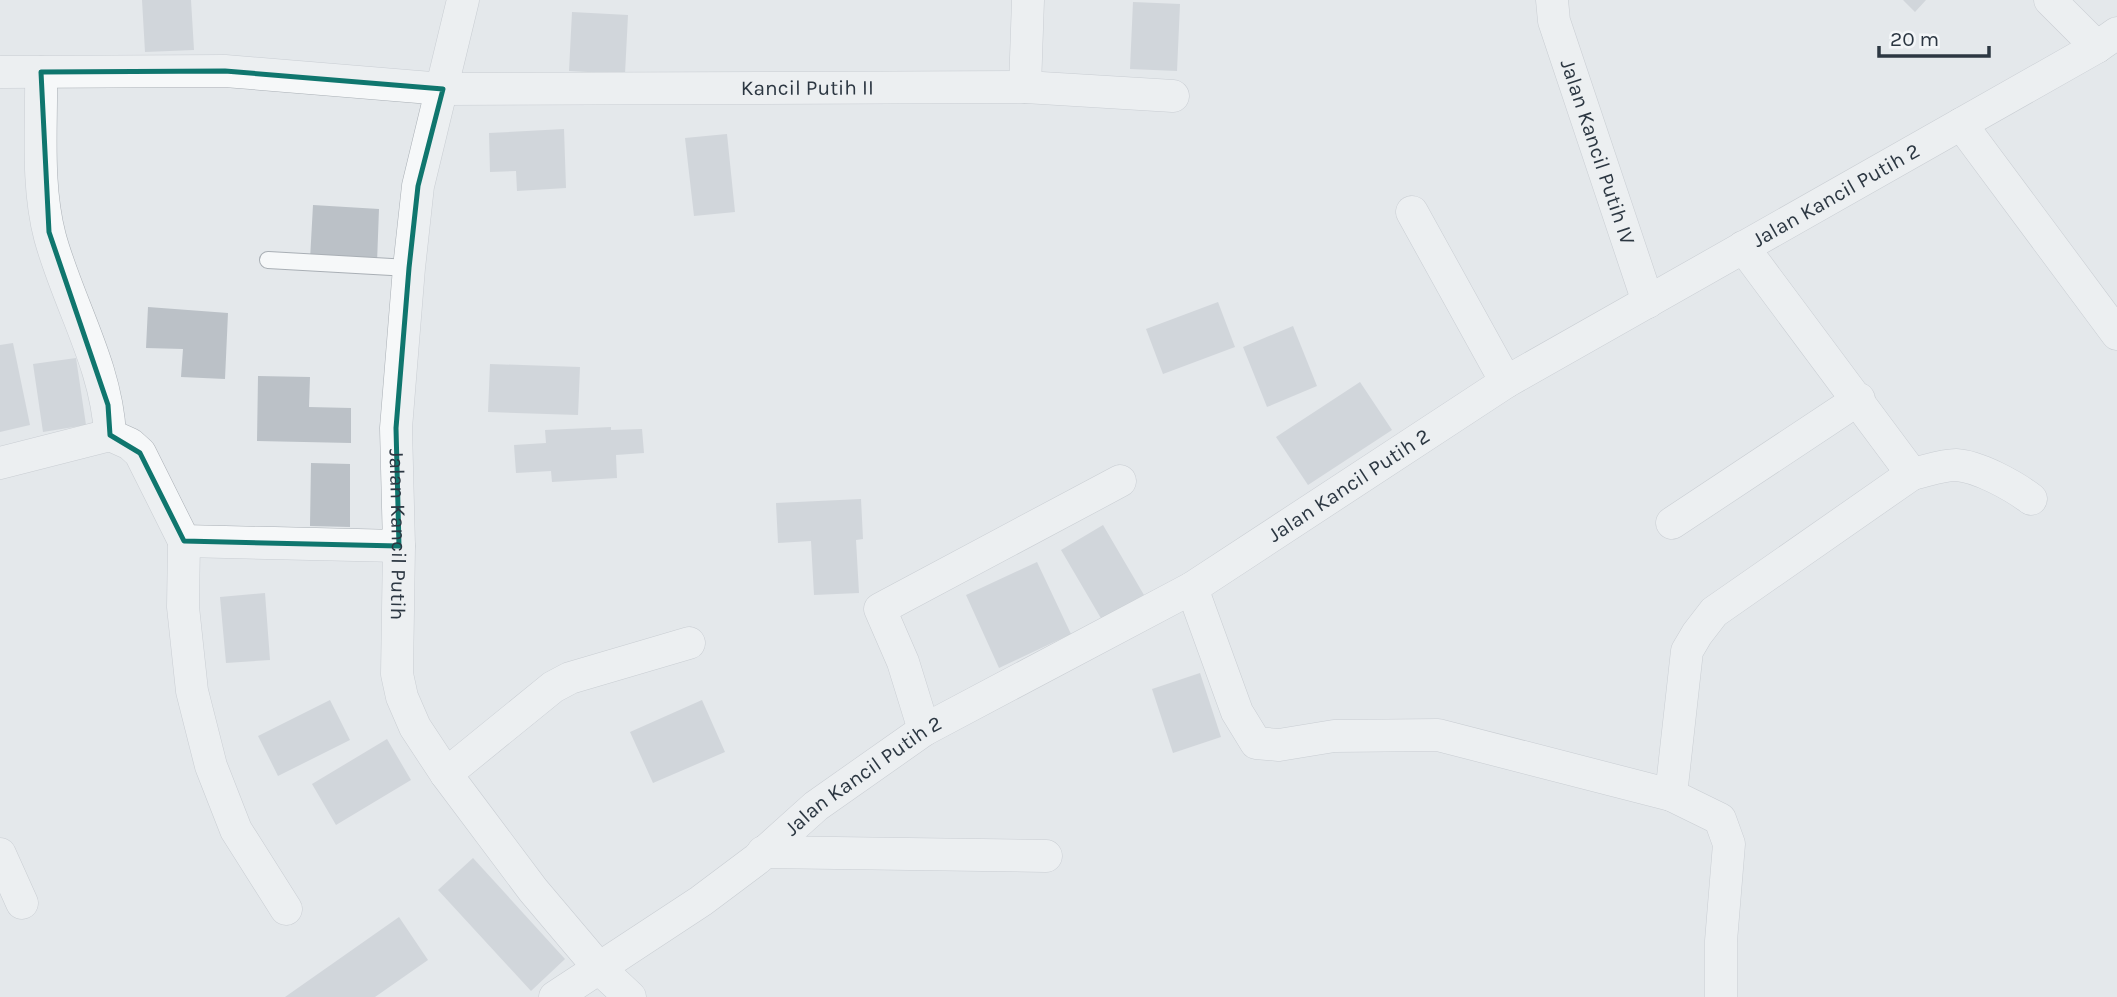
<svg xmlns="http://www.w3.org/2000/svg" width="2117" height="997" viewBox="0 0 2117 997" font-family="Karla,sans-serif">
<rect width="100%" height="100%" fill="#e4e8eb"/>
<path fill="#bbc1c7" d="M142,0h49l3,50 -49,2z
M1903,0h23l-11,12z
M1133,2l47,2 -3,67 -47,-2z
M572,12l56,3 -3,59 -56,-3z
M564,129l2,59 -49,3 -1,-20 -26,1 -1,-39z
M727,134l8,78 -41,4 -9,-78z
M313,205l66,4 -2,54 -67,-3z
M1218,302l17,45 -72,27 -17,-45z
M148,307l80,6 -3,66 -44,-2 2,-28 -37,-1z
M1293,326l24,60 -50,21 -24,-60z
M13,343l17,82 -30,7v-87z
M76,358l10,67 -43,7 -10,-68z
M490,364l90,3 -2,48 -90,-3z
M258,376l52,1 -1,30 42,1v35l-94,-2z
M1360,382l32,48 -84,55 -32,-48z
M611,427v3l31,-1 2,24 -28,2 1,23 -65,4 -1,-11 -35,2 -2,-28 32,-2 -1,-13z
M311,463l39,1v63l-40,-1z
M861,499l2,40 -7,1 3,53 -45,2 -3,-54 -33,2 -2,-40z
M1103,525l41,70 -42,25 -41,-70z
M1037,562l34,72 -72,34 -33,-73z
M265,593l5,67 -44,3 -6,-66z
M1200,673l21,64 -48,16 -21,-64z
M330,700l20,40 -72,36 -20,-40z
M702,700l23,52 -72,31 -23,-51z
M387,739l24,41 -75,45 -24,-41z
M473,858l92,101 -34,32 -93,-101z
M399,917l29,43 -53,37h-90z"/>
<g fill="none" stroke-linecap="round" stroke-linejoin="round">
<g stroke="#a9afb5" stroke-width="18">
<path id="lane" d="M268,260l141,8"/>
</g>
<g stroke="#a9afb5" stroke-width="33">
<g id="street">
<path id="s1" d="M463,0l-45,186 -9,82 -13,160 3,118 -2,128 5,23 13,30 31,47 87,116 66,78 31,29"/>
<path id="s2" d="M1552,0l2,21 94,281"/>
<path d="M2050,0l47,47"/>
<path id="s3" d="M0,72l225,-1 218,18 582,-2 148,9"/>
<path d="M41,72c1,53 -5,112 9,165 18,66 57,129 60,198"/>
<path d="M1025,87l3,-87"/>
<path d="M1961,124l156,210"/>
<path d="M1412,212l94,170"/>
<path d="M0,463l110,-28 20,9 10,9 44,88 215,5"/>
<path d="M1912,474c14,-3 30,-9 44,-9 22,1 58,21 75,34"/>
<path d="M1672,523l187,-124"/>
<path d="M184,541l-1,66 9,84 19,75 25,64 50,79"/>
<path d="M1192,588l45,124 19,31 23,2 55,-9 104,-1 233,60 49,24 9,25 -8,97v56"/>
<path d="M924,730l-21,-68 -23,-53 240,-128"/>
<path d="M446,774l107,-87 17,-9 119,-35"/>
<path d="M1671,795l16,-144 10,-17 17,-22 198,-138 -169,-227"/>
<path d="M763,852l283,4"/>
<path d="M0,854l22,49"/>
<path id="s4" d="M555,997l146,-96 56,-42 59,-53 108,-76 268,-142 314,-206 591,-335 20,-14"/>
</g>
</g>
<use href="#lane" stroke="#f6f8f9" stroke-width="16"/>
<use href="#street" stroke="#f6f8f9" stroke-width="32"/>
</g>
<path d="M0 0H2117V997H0ZM225,71l218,18 -25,97 -9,82 -13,160 3,118 -215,-5 -44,-88 -30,-18 -2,-30 -59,-173 -8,-160z" fill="#e4e8eb" fill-opacity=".55" fill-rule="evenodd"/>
<path fill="none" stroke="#0f766e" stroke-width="5" stroke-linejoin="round" d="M225,71l218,18 -25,97 -9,82 -13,160 3,118 -215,-5 -44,-88 -30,-18 -2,-30 -59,-173 -8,-160z"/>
<g text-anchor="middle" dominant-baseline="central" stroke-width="5" stroke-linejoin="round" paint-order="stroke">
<g font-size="21" fill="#2c3742" stroke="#f3f6f8">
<text stroke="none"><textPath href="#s3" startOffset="808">Kancil Putih II</textPath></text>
<text stroke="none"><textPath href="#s2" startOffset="159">Jalan Kancil Putih IV</textPath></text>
<text stroke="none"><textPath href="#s4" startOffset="1514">Jalan Kancil Putih 2</textPath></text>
<text stroke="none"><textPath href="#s4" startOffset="947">Jalan Kancil Putih 2</textPath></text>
<text stroke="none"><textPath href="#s1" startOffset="541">Jalan Kancil Putih</textPath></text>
<text stroke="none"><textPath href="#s4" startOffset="380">Jalan Kancil Putih 2</textPath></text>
</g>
</g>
<path d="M1879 46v10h110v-10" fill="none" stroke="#2c3742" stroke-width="3.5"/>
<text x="1890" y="46" font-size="21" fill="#2c3742" stroke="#f3f6f8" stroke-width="5" paint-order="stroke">20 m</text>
</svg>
